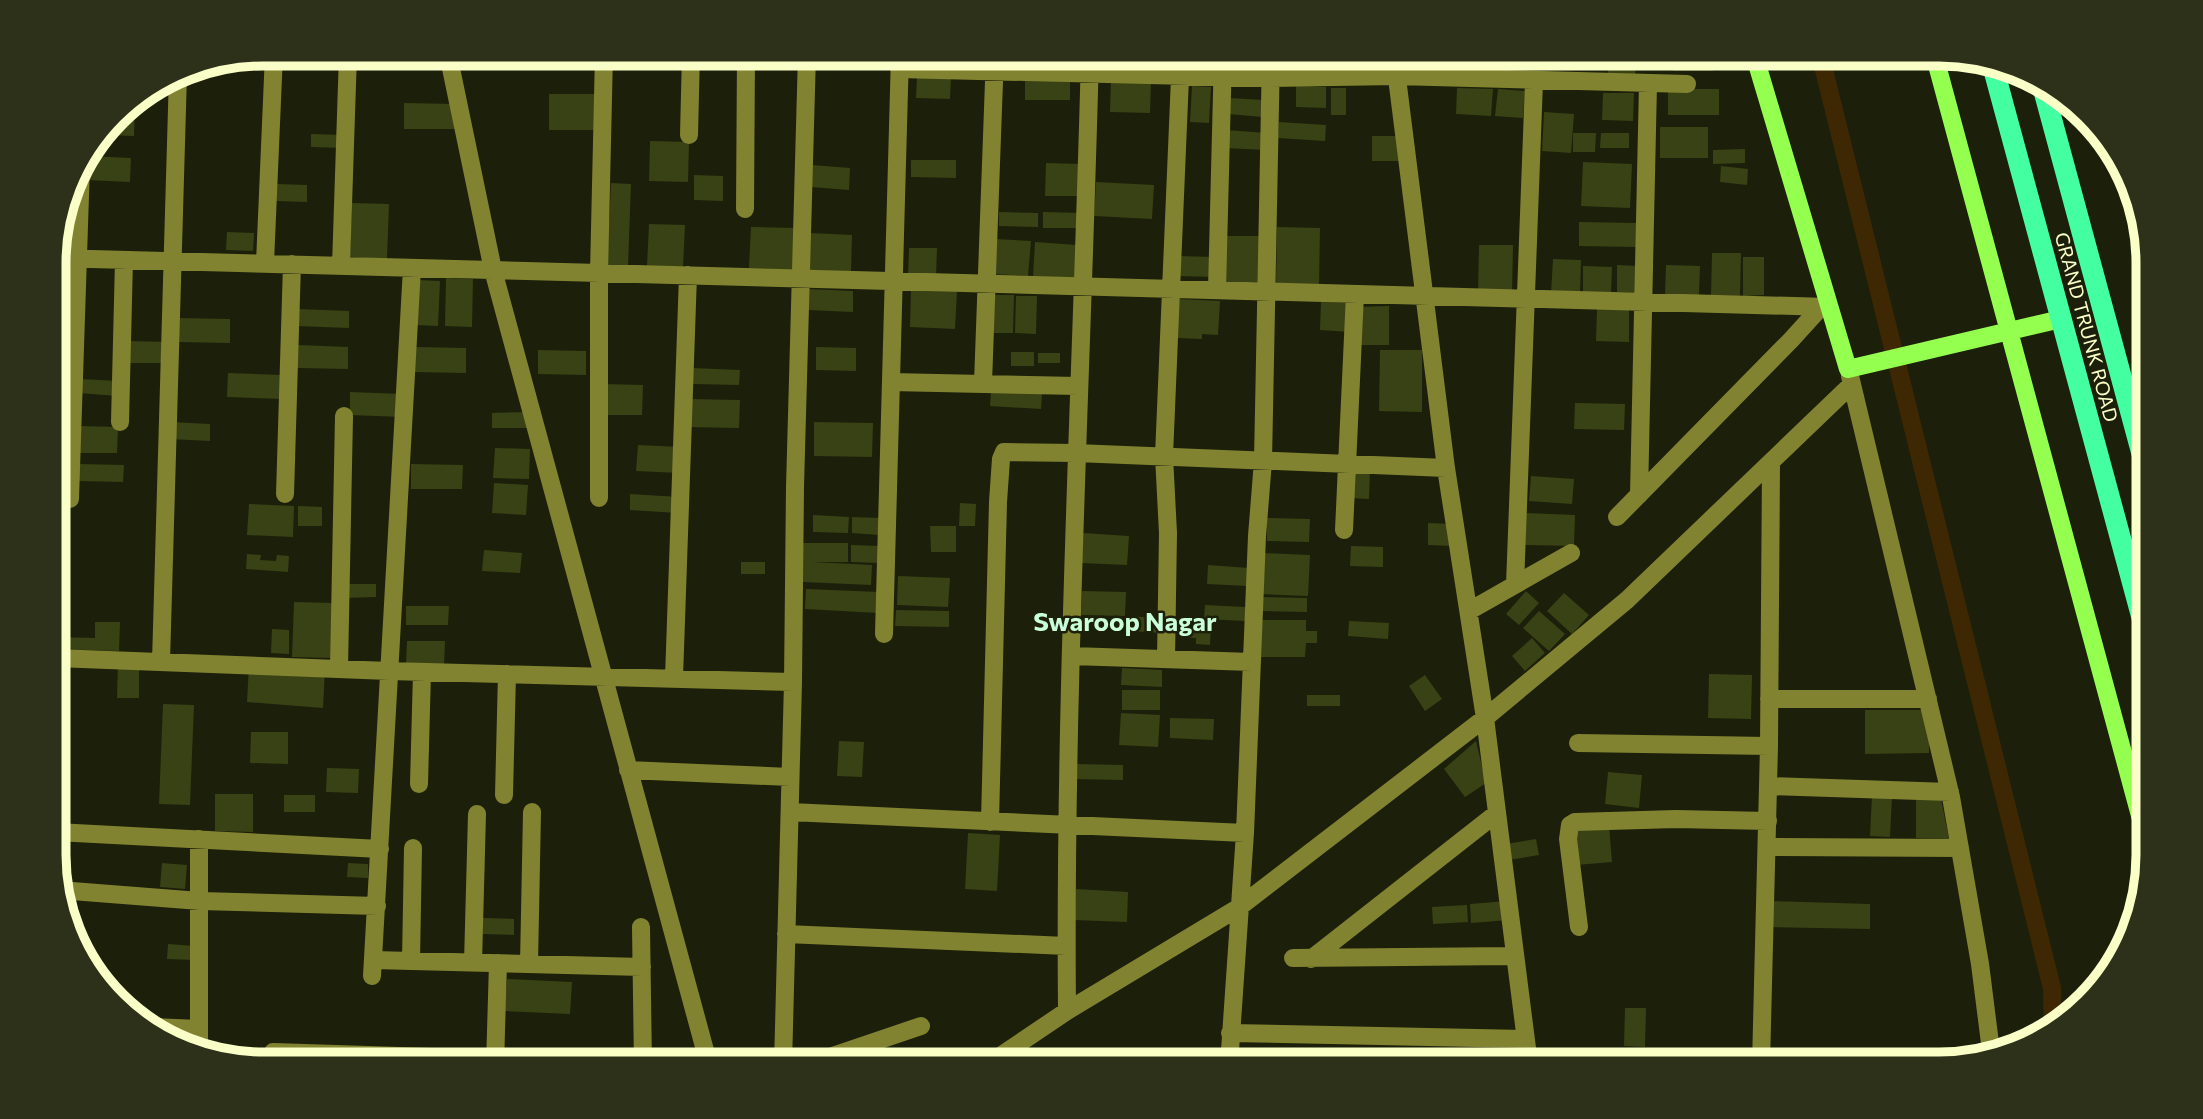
<svg xmlns="http://www.w3.org/2000/svg" width="2203" height="1119" viewBox="0 0 2203 1119" font-family="Commissioner,sans-serif">
<rect width="100%" height="100%" fill="#1c1f0a"/>
<g fill="none" stroke-linecap="round" stroke-linejoin="round">
<path stroke="#3e2804" stroke-width="18" d="M1820,54l232,934 1,43"/>
</g>
<path fill="#394214" d="M814,54h37v8l-37,-2z
M1099,54h44v14l-44,-1z
M1342,54h39v17l-39,-1z
M1608,54h28l-1,24 -27,-1z
M1673,54h40v17h-40z
M917,76l34,1 -1,22 -34,-1z
M1025,78h45v22h-45z
M1111,79l40,1 -1,33 -40,-1z
M1192,86l19,1 -2,36 -19,-1z
M1296,86l30,1v21l-30,-1z
M1331,88h15v27h-15z
M1457,88l36,1 -2,27 -35,-2z
M1498,89l27,2 -2,27 -28,-2z
M1668,89h51v26h-51z
M1603,93h31l-1,28 -31,-1z
M549,94h46v36h-46z
M1229,98l35,2 -1,17 -35,-3z
M404,103l51,1 6,25h-57z
M130,104h5l-1,32 -30,-1z
M1544,112l30,2 -3,39 -29,-2z
M1279,122l47,3 -1,16 -47,-3z
M1660,127h48v31h-48z
M1226,130l41,3 -1,17 -41,-2z
M1573,133h23l-1,19h-22z
M1601,133h28v15h-29z
M311,134l33,1v13l-33,-1z
M1372,136h32v25h-32z
M650,141l39,1 -1,40 -39,-1z
M1745,149v14l-32,1v-14z
M88,156l43,2 -1,24 -44,-2z
M911,160h45v18l-45,-1z
M1583,162l49,2 -2,44 -49,-2z
M1046,163l35,1 -1,32h-35z
M812,165l38,3 -1,22 -38,-3z
M1721,166l27,3 -1,16 -27,-3z
M694,175l29,1v25l-29,-1z
M1096,182l58,3 -2,34 -58,-3z
M611,183l20,1 -3,82 -21,-1z
M276,184l31,1v17l-31,-1z
M352,203l37,1 -2,55 -37,-2z
M999,212l39,1v14l-39,-1z
M1043,212l39,1 -1,15h-38z
M1579,222l57,1v24l-57,-1z
M649,224l36,1 -2,42 -36,-1z
M751,227l44,1 -1,42 -45,-2z
M1277,227l43,1 -1,59 -43,-1z
M227,232l27,1 -1,18 -27,-1z
M810,233l42,2 -1,37 -42,-2z
M1225,236h37v46h-37z
M995,239l36,2 -3,35 -35,-2z
M1035,242l42,3 -2,34 -42,-2z
M1479,245h34l-1,49h-34z
M909,248h28l-1,29 -28,-1z
M1712,253h29l-1,43 -29,-1z
M1177,256l38,1v20l-38,-1z
M1743,257h21v38l-21,1z
M1553,259l28,1 -1,34 -29,-1z
M1617,265l21,1v27l-21,-1z
M1666,265l34,1 -1,29 -34,-1z
M1583,266l29,1 -1,25h-28z
M55,270h19l-2,77h-17z
M446,278l27,1 -1,48 -27,-1z
M417,280l23,1 -2,45 -22,-1z
M809,289l44,2v21l-45,-2z
M911,289l46,2 -2,38 -45,-2z
M994,295h20l-1,38h-19z
M1016,296h21l-1,38 -21,-1z
M1179,299l41,2 -2,34 -16,-1v5l-25,-1z
M1321,302l30,1 -1,29 -30,-2z
M1389,306v39h-32v-38z
M1597,308l32,1v33l-33,-1z
M297,309l52,2v17l-53,-2z
M177,318l53,1v24l-53,-1z
M128,341l42,1 -1,21h-41z
M298,345l50,2v22l-51,-1z
M415,347l51,1v25l-52,-1z
M816,347l40,1v23l-40,-1z
M538,350l48,1v24l-48,-1z
M1380,350h42v62l-43,-1z
M1011,352h23v14h-23z
M1038,353h22v10h-22z
M692,368l48,2 -1,15 -47,-1z
M228,373l54,2 -1,24 -54,-2z
M80,379l39,2 -1,15 -39,-3z
M602,384l41,1 -1,30h-40z
M991,391l51,3 -1,15 -51,-3z
M350,392l52,2v23l-52,-2z
M688,399l52,1 -1,28 -51,-1z
M1575,403l50,1 -1,26 -50,-1z
M530,412v16h-38v-15z
M170,422l40,2v17l-41,-2z
M814,422l59,1 -1,34 -58,-1z
M79,426l39,1 -1,26h-38z
M638,445l43,2 -1,26 -44,-2z
M495,448l35,1 -1,30 -36,-1z
M78,464l46,1 -1,17 -45,-1z
M411,464l52,1 -1,24h-51z
M1349,469l21,1 -1,29 -21,-1z
M1531,476l43,3 -2,25 -43,-3z
M494,483l34,2 -2,30 -34,-2z
M630,494l49,3 -1,16 -48,-3z
M960,503l16,1 -1,22h-16z
M249,504l45,2 -1,31 -46,-2z
M298,506l24,1v19h-24z
M1526,513l49,2 -1,31 -49,-1z
M813,515l36,2 -1,16 -35,-1z
M852,517l28,1 -1,17 -27,-2z
M1267,518l43,1 -1,23 -42,-1z
M1428,523l24,1v22l-24,-1z
M930,526h26v26h-25z
M1083,533l46,3 -2,29 -46,-2z
M803,543h45v19h-36l60,3 -1,20 -68,-3z
M851,545l29,1v17l-29,-1z
M1351,546l32,1v20l-33,-1z
M484,550l38,3 -2,20 -38,-2z
M1262,553l48,2 -2,41 -48,-2z
M247,554l14,1 -1,5 16,1 1,-6 12,1 -1,16 -42,-3z
M741,562h24v12h-24z
M1208,565l41,3 -1,18 -41,-2z
M898,576l52,2 -2,29 -51,-2z
M343,584h33v13l-33,1z
M806,589l74,3 -2,21 -73,-4z
M1082,591l44,1 -1,24 -44,-1z
M1526,591l13,12 -20,22 -13,-11z
M1564,593l25,22 -17,19 -25,-23z
M1261,597l46,1v14l-46,-1z
M294,602l39,1 -1,55 -40,-1z
M1205,605l40,2v14l-41,-2z
M406,606h43l-1,19h-42z
M896,610l53,1v16l-54,-1z
M1539,611l26,23 -16,17 -26,-23z
M1129,616l38,3 -1,14 -38,-2z
M1260,620h46v11h11v12h-11l-1,14h-45z
M1349,621l40,2 -1,16 -40,-3z
M95,622h25l-1,29 -63,-2v-12l39,1z
M1180,622l31,1 -1,22 -14,-1v-6l-17,-1z
M272,629l17,1v24l-18,-1z
M1532,638l13,15 -20,18 -13,-15z
M407,641h38l-1,25 -38,-1z
M56,661h11v18l-11,-1z
M118,661l21,1v36h-22z
M249,665l76,3 -2,40 -76,-6z
M1122,668l40,2v17l-41,-2z
M1709,674l43,1 -1,44 -43,-1z
M1425,675l17,24 -17,12 -16,-25z
M1122,690h38v20h-38z
M1307,695h33v11h-33z
M163,704l31,1 -4,100 -31,-1z
M1865,710h64v43l-64,1z
M1121,713l39,2 -2,32 -39,-2z
M1170,718l44,1 -1,21 -43,-2z
M251,732h37v32l-38,-1z
M839,741l25,1 -2,35 -25,-1z
M1476,741l10,42 -21,14 -21,-28z
M1075,764l48,1v15l-49,-1z
M327,768l32,1 -1,24 -32,-1z
M1608,772l34,3 -3,33 -34,-4z
M1916,793l24,1 9,45 -33,-1z
M215,794h38v38l-38,-1z
M284,795h31v17h-31z
M1872,795l20,1 -2,41 -20,-1z
M1609,825l3,37 -36,3 -3,-36z
M968,833l32,2 -3,56 -32,-2z
M1536,839l3,16 -30,5 -3,-16z
M162,863l25,2 -2,24 -25,-2z
M348,863l20,1v14l-21,-1z
M1076,889l52,3 -1,30 -53,-2z
M1507,901l2,19 -38,3 -1,-19z
M1768,901l102,3v25l-103,-2z
M1467,905l1,17 -35,2 -1,-17z
M483,918l31,1v16l-31,-1z
M168,944l27,2 -1,14 -27,-1z
M507,979l65,3 -2,32 -65,-3z
M1625,1008h21l-1,39 -21,-1z
M1711,1051l41,2v11h-41z
M1763,1059l44,2v3h-45z
M1539,1061h36v3h-36z"/>
<g fill="none" stroke-linecap="round" stroke-linejoin="round">
<path stroke="#818330" stroke-width="18" d="M448,54l45,216 216,795
M1394,54l52,414 39,250 44,346
M899,69l371,9 127,-2 290,8
M689,135l2,-81
M745,209l1,-155
M55,258l1773,49
M265,263l9,-209
M341,266l7,-212
M1217,290l6,-236
M1850,376l101,421 29,167 11,87
M891,382l187,4
M983,383l12,-329
M120,422l4,-162
M285,494l7,-230
M1639,495l9,-411
M599,498v-225l5,-219
M70,499l11,-334
M1617,517l174,-177 30,-33
M1344,530l11,-236
M1515,585l19,-503
M1469,611l102,-58
M884,634l16,-580
M1072,656l180,6
M56,658l333,13 404,11
M1166,659l2,-126 -4,-77 17,-402
M161,662l17,-588
M339,668l5,-252
M674,678l14,-403
M1769,699h159
M1578,743l191,3
M628,770l162,7
M419,784l3,-112
M1768,786l182,6
M504,795l3,-121
M790,812l455,21
M990,822l8,-320 3,-43 3,-7 72,1 370,15
M56,832l324,17
M1767,847l193,1
M59,890l141,11 177,5
M641,927l2,138
M1579,927l-11,-88 2,-14 5,-3 101,-3 92,2
M786,934l280,12
M1293,958l221,-2
M1311,959l186,-146
M373,960l269,7
M411,961l2,-113
M473,963l4,-149
M529,964l3,-152
M372,976l40,-708
M1067,1011c-3,-319 15,-638 23,-957
M152,1027l47,2
M1230,1033l295,6
M199,1050v-211
M273,1052l222,7
M1761,1064l8,-318 2,-282
M495,1065l3,-102
M783,1065l10,-383 2,-195 12,-433
M806,1065l115,-39
M987,1065l80,-54 171,-103 247,-190 142,-118 224,-215
M1229,1065l16,-232 12,-297 6,-75 8,-407"/>
<path stroke="#94ff4f" stroke-width="18" d="M1754,54l94,315 213,-50
M1934,54l215,795
M2144,230l3,10"/>
<path stroke="#43ffa2" stroke-width="21" d="M1993,67l155,573
M2042,84l106,392"/>
</g>
<g text-anchor="middle" dominant-baseline="central" stroke-width="5" stroke-linejoin="round" paint-order="stroke">
<g font-size="19" fill="#faffc8" stroke="#1c1f0a">
<text transform="translate(2087 327) rotate(75)">GRAND TRUNK ROAD</text>
</g>
<g font-size="26" font-weight="bold" fill="#caffdc" stroke="#1c1f0a">
<text x="1125" y="620">Swaroop Nagar</text>
</g>
</g>
<path d="M0 0H2203V1119H0ZM263 66H1939A197 197 0 0 1 2136 263V855A197 197 0 0 1 1939 1052H263A197 197 0 0 1 66 855V263A197 197 0 0 1 263 66Z" fill="#2e3119" fill-rule="evenodd"/>
<path fill="none" stroke="#faffc8" stroke-width="9" d="M263 66H1939A197 197 0 0 1 2136 263V855A197 197 0 0 1 1939 1052H263A197 197 0 0 1 66 855V263A197 197 0 0 1 263 66Z"/>
</svg>
